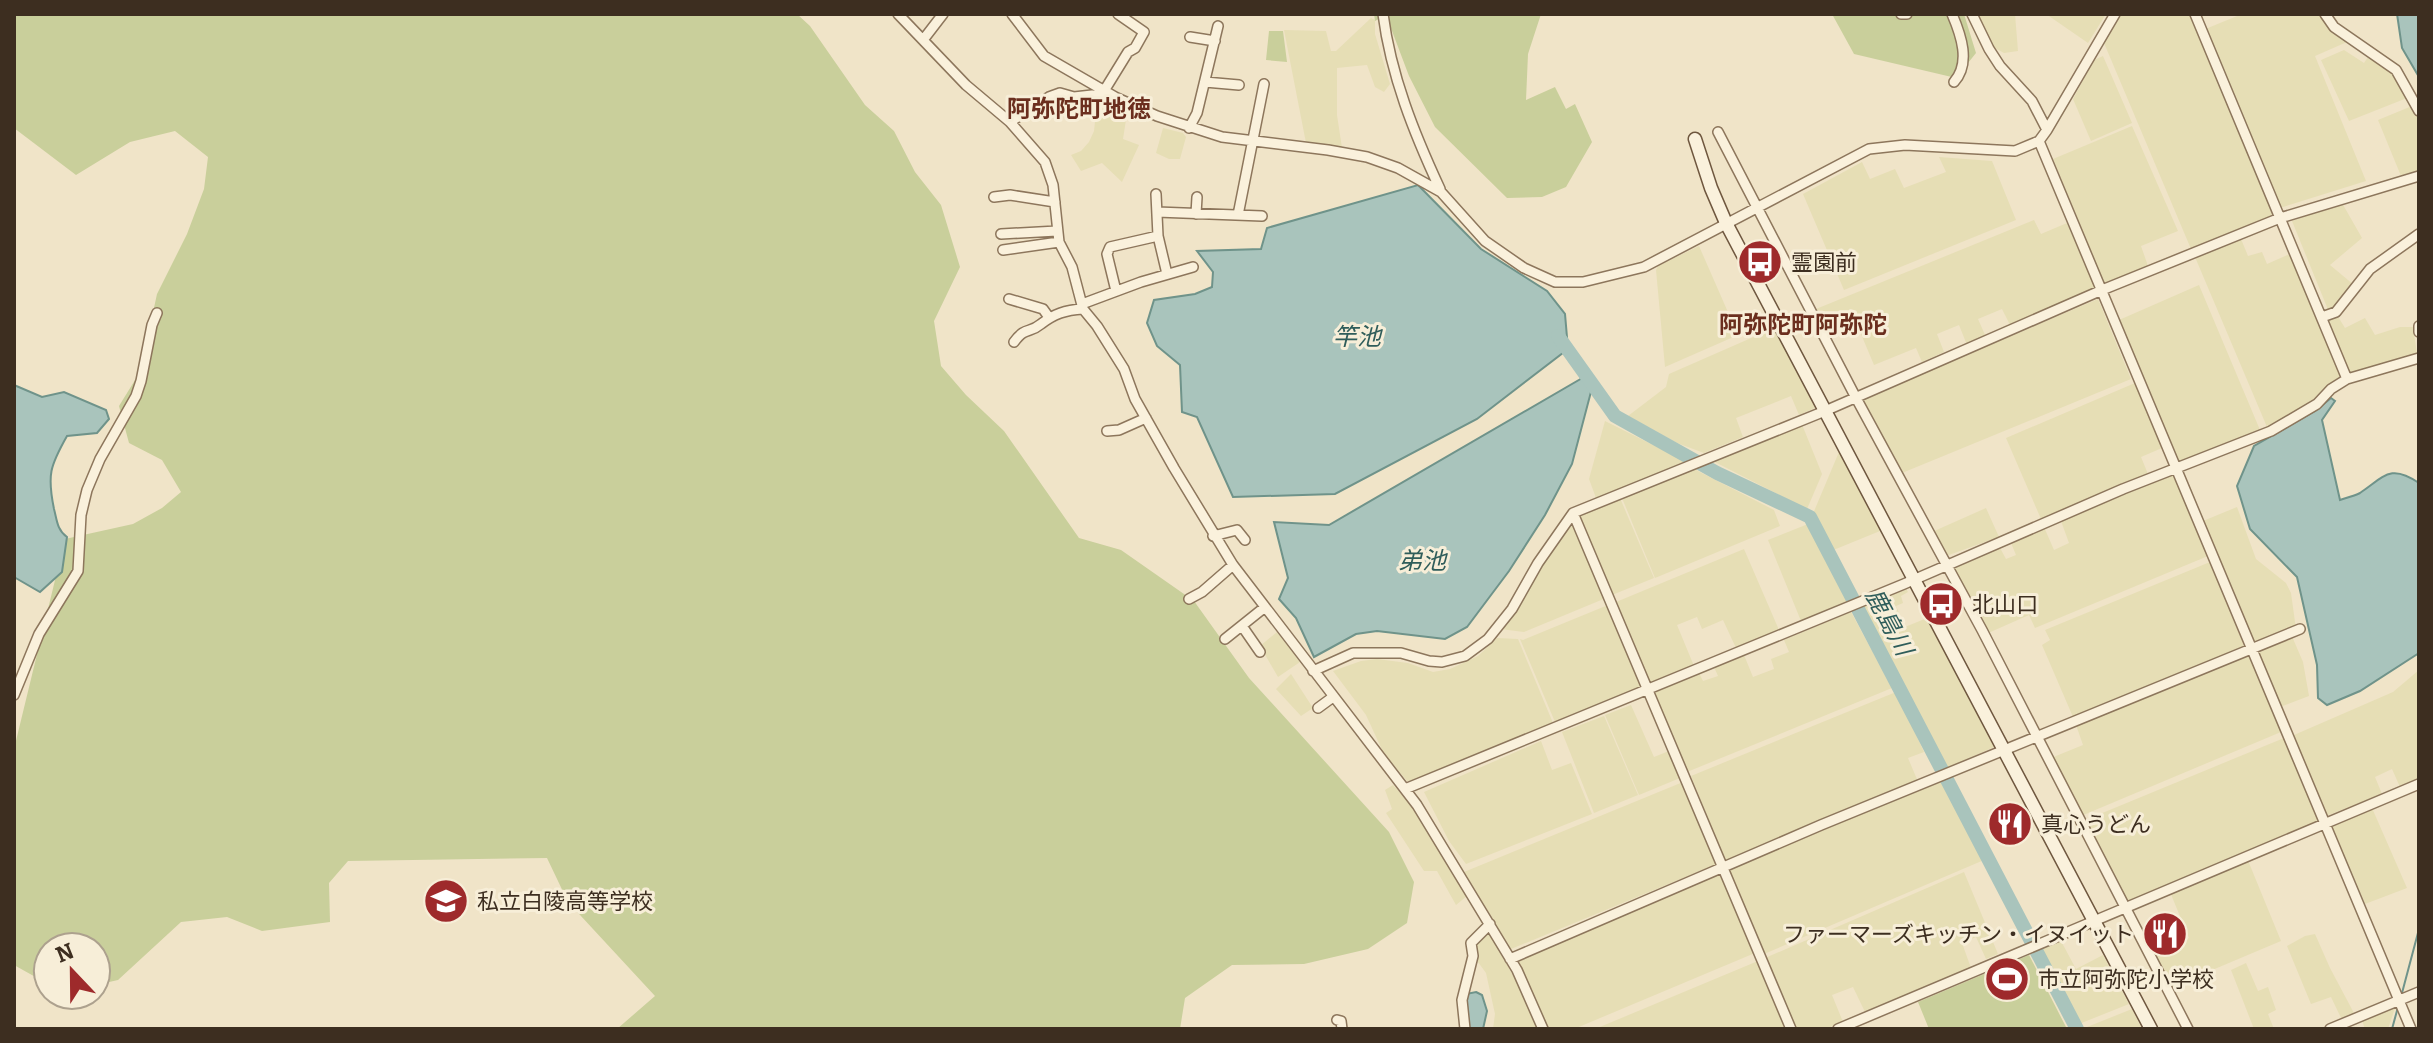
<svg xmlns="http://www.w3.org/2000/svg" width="2433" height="1043" viewBox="0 0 2433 1043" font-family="Bitter,'Noto Sans JP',serif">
<rect width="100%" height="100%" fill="#f0e4c8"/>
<path fill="#e6deb5" d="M1978,14h37l3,37 -14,2 -11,-6z
M2046,14h60l-18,29z
M2121,14h70l83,201 -83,34 -87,-206z
M2242,14h79l26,28 -32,14 51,125 -86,27 -77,-178z
M1371,18l4,2v14l15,50 -6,8 -9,-5 -8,-22 -30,3v47l5,33 -36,-5 -22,-113 42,1 5,20h5z
M2344,50l20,13 4,-6 19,12 11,11 9,18 -58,23 -28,-61z
M2103,56l29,67 -41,18 -18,-42 21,-39z
M2412,106l7,14v51l-18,5 -23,-56z
M1116,109l4,2 -1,7 7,2 -3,19 16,6 -17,37 -20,-19 -21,8 -10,-16 10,-4 8,-9 5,-11 2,-19z
M2132,126l46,105 -37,15 7,20 -44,18 -51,-125z
M1163,128l20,5 3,4 -6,22h-11l-13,-6z
M1939,157l53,4 24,59 -172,70 -41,-96 59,-32 8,17 25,-10 9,19 42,-16z
M2342,203l20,35 -32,27 24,20 -19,24 -6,3 -37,-91z
M2034,220l7,14 26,-11 28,65 -2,2 -83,35 -8,-16 -24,10 8,18 -19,8 -8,-20 -22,9 7,18 -22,10 -6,-14 -42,17 -16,-38 -28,9 -14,-27z
M2241,239l7,17 14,-4 5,12 23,-10 51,123 -41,34 -33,16 -72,-170z
M1699,246l39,89 -73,32 -9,-97 2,-4z
M2199,285l61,145 -82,33 -59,-143z
M2098,299l33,80 -229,94 -39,-74z
M2337,315l8,13 20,-10 10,17 25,-8h13l4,27 -67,19 -23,-54z
M1774,328l41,80 -16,7 -8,-19 -55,22 7,19 -39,16 -27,-10 -49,-27 38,-29 3,-13z
M2135,383l27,65 -21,9 7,17 -107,45 -35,-81z
M1605,421l82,41 -91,36 -7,-19z
M1801,422l21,52 -15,35 -98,-50z
M1839,452l41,79 -49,20 -19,-35z
M1694,469l80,41 6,16 -125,52 -33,-80z
M2173,474l35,82 -173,72 -6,-13 -43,19 -35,-66 48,-22 7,13 10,-4 -5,-12 33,-16 10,23 15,-7 -8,-22z
M1620,498l34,80 -42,17 -33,-80z
M2237,507l19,52 30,24 5,10 5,36 -41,17 -52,-125z
M1986,508l13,29 -53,19 -14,-24z
M1572,519l34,79 -82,34 -24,-3z
M1808,524l41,77 -48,20 -33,-81z
M1744,549l35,81 -43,18 -13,-28 -21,9 -5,-12 -20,8 17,41 -44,18 -34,-82z
M2210,562l34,84 -171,71 -31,-72 8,-5 -5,-10z
M1905,587l3,5 -7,4 2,7 -7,3 9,21 22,-9 67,129 -49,22 -87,-163z
M1608,605l34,83 -87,34 -35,-83 3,1z
M1851,612l41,76 -205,84 -33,-78 2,-2 43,-19 4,8 15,-5 -4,-9 30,-12 9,22 21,-8 -3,-10 18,-7 -5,-12z
M1277,632l23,30 -22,15 -18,-31z
M2291,634l12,28 6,34 -29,11 -24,-59z
M1497,638l21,1 35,84 -143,59 -3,-1 -24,-29 -17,-37 -33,-44 28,-10 16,-2 31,4 25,9 17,-3 28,-13z
M2248,654l33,78 -200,84 -30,-58 32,-13 -7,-20z
M2419,670v109l-19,8 -8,-18 -17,8 7,17 -56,22 -32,-81 99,-43z
M1291,674l22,34 -12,8 -25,-27z
M1896,692l28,60 -16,6 11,26 -193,79 -35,-87z
M1631,705l23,52 15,-6 11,27 -41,17 -34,-80z
M1604,716l34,79 -44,18 -32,-81z
M2284,738l36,83 -194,81 -43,-81z
M1541,741l11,29 19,-7 21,51 -126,50 -17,-23 -25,-49z
M1942,780l42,80 -220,94 -36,-86z
M1683,782l34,82 -206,85 -47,-77z
M1393,785l15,16 59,95 -11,9 -19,-34h-13l-38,-58 6,-4 -7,-19z
M2372,808l35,80 -42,16 -34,-78z
M2247,858l34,83 -109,46 -18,-33 35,-16 -19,-46z
M1721,871l34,82 -181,76h-25l-32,-69z
M1964,872l34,82 -12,5 -10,-22 -14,6 9,25 -106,44 -12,-25 -21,8 11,27 -18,7h-31l-29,-71z
M1488,931l37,66 13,32h-45l2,-15 -9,-41 -11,-15 -1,-13z
M2315,934l15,34 25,47 -13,5 -11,-23 -20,7 -24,-58 18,-10z
M2061,941l15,28 27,-14 26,49 -50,20 -39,-74z
M1758,961l28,68h-191z
M2246,963l12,28 10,-4 8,23 -8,4 6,15h-20l-23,-59z
M2390,1007l5,1 -7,21h-23l-4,-11z
M2132,1009l10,20h-60z"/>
<path fill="#c9cf9b" d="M14,14h783l13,12 55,79 29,26 21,41 26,33 19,62 -26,54 7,45 25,29 38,36 75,107 42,12 73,51 55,77 140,154 25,50 -7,41 -39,26 -64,15 -72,1 -47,33 -5,31h-563l38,-33 -87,-94 -21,-44 -199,3 -19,22 1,39 -68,9 -35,-14 -46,5 -63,58 -22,5v-38h-48v37l-34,-19v-216l51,-210 68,-15 29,-16 19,-16 -19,-32 -33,-17 -10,-37 21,-34 17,-78 30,-60 17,-45 4,-32 -33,-26 -45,11 -54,33 -62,-47z
M1374,14h167l-13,40 -2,46 29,-13 11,22 9,-5 17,38 -26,45 -24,10 -35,1 -72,-71 -26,-51 -23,-61 -11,6z
M1832,14h132l12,39 -20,25 -102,-24z
M1269,31h14l4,31 -21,-2z
M2029,955l37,72 -137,2 -11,-27z"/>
<path fill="#a9c4bc" stroke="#6f938a" stroke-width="2" d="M2397,14h22v63l-17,-29z
M1418,185l63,64 66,42 18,23 3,35 -91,70 -142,75 -102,3 -36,-80 -15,-5 -2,-47 -23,-19 -10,-23 7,-23 41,-6 17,-7 1,-15 -16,-21 64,-2 6,-21z
M1584,377l8,11 -20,76 -27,51 -36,56 -42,56 -22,12 -68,-8 -21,3 -42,23 -18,-39 -17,-19 9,-21 -14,-56 55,3z
M14,385l28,12 22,-5 42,18 3,9 -12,14 -30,3c-17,30 -20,39 -13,73 3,11 3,21 13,28l-5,35 -22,20 -26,-15z
M2331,398l4,3 -13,19 18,80c6,-2 14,-4 20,-7 24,-16 30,-30 59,-10v170l-59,38 -33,14 -9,-7 -1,-33 -20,-88 -47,-48 -13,-43 17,-40 61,-35z
M1476,992l6,3 5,16 -4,18h-14l-3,-35z"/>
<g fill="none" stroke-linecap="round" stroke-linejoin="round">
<path stroke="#6f938a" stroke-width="2" d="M2402,993l17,-64
M2392,1029l6,-22"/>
<path stroke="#a9c4bc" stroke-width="14" d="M1558,336l57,80 102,57 93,44 267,512"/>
<g stroke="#8d765c" stroke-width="12">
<path id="street" d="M898,14l68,71 44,37 35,40 8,23 6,57 13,25 11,42 14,17 27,43 11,30 39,69 59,97 184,240 100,165 26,59
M1012,14l32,42 71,41 42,19 65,21 106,13 39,7 31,11 43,24 44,49 39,27 31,14h28l61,-15 225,-118 36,-4 110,6 24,-10 8,-11 68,-116
M1383,14c8,62 31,119 57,175
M1901,14h6
M1952,14c9,21 19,49 2,68
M1972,14l17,35 11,17 32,35 15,29
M2195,14l152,365
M2325,14l9,13 62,43 23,41
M1190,37l25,4
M923,40l20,-26
M1205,82l34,3
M1104,91l24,-39 7,-4 9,-16 -26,-18
M1010,122l39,-25 11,-4 14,4 18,-2 20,2
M1189,128l8,-15 21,-87
M1718,132l137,264 127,234 206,399
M2039,141l372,888
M1156,194l2,42 9,38
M994,197l16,-2 45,7
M1157,212l105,4
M1196,214l1,-17
M1238,215l26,-131
M1001,234l56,-3
M1003,250l56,-8
M1116,291l-9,-37 3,-7 48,-11
M1009,299l34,10 5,7
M1082,304l59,-22 52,-15
M2322,317l14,-5 34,-43 49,-35
M2419,326v6
M1014,342c12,-16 15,-8 27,-18 13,-10 24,-14 42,-15
M1107,431l12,-1 27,-12
M1573,513l218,516
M1213,536l24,-6 8,10
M1189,599l13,-7 31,-27
M1242,626l18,26
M1225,639l40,-32
M1313,671l40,-18h48l28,8 13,1 23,-6 23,-17 24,-30 26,-46 35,-50 252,-102 277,-121 178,-72 139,-42
M14,695l25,-61 39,-63 3,-56 6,-25 13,-31 36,-63 5,-15 11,-56 5,-12
M1318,708l15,-11
M1405,789l499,-205 219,-95 148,-58 46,-27 14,-15 16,-10 72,-21
M1510,959l311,-134 479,-196
M1337,1020l4,1 1,8
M1465,1029l-3,-29 11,-44 -2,-13 19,-19
M1838,1029l581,-245
M2330,1029l89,-37"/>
</g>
<g stroke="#6f573f" stroke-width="15">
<path id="secondary" d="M1695,139l16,49 15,35 425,806"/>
</g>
<use href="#street" stroke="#faf1dc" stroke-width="9"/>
<use href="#secondary" stroke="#faf1dc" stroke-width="12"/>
</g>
<defs>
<g id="bus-disc" transform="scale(2.3)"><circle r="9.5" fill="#9e2a2b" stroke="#f7eed8"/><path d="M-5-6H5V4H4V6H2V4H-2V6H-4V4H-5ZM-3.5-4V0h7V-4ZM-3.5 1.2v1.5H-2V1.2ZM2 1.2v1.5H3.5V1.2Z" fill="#fff"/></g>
<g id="restaurant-disc" transform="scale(2.3)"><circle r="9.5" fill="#9e2a2b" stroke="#f7eed8"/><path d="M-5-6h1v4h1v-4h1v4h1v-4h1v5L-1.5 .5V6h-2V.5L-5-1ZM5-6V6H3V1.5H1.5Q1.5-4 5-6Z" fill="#fff"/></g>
<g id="school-disc" transform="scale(2.3)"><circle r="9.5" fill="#9e2a2b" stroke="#f7eed8"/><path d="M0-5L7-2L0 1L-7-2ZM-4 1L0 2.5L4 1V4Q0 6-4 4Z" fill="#fff"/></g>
<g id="stadium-disc" transform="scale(2.3)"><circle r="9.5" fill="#9e2a2b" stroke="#f7eed8"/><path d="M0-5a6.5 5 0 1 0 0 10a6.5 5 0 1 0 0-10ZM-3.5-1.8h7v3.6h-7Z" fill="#fff"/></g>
</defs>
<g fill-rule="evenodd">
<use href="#bus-disc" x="1760" y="262"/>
<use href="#bus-disc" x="1941" y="604"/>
<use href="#restaurant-disc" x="2010" y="824"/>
<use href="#school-disc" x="446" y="901"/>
<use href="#restaurant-disc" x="2165" y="934"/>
<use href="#stadium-disc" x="2007" y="979"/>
</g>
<g text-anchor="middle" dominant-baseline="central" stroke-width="6" stroke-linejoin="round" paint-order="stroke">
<g font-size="22" fill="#3d2e20" stroke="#f7eed8" text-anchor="start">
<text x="1791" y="262">霊園前</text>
<text x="1972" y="604">北山口</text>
<text x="2041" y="824">真心うどん</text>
<text x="477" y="901">私立白陵高等学校</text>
<text x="2134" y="934" text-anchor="end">ファーマーズキッチン・イヌイット</text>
<text x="2038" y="979">市立阿弥陀小学校</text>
</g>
<g font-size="24" font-weight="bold" fill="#6b2e1e" stroke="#f7eed8">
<text x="1079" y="109">阿弥陀町地徳</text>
<text x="1803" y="325">阿弥陀町阿弥陀</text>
</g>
<g font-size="24" font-style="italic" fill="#2f5d5a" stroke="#f7eed8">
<text x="1357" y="337">竿池</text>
<text x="1422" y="561">弟池</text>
<text transform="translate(1889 622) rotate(62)">鹿島川</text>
</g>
</g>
<rect width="2433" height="1043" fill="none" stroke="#3d2e20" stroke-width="32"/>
<g transform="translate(72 971) rotate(338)"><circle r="38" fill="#f7eed8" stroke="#ada18e" stroke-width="2"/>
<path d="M0-6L14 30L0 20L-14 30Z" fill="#9e2a2b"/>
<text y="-12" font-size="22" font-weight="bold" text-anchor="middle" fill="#3d2e20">N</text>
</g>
</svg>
